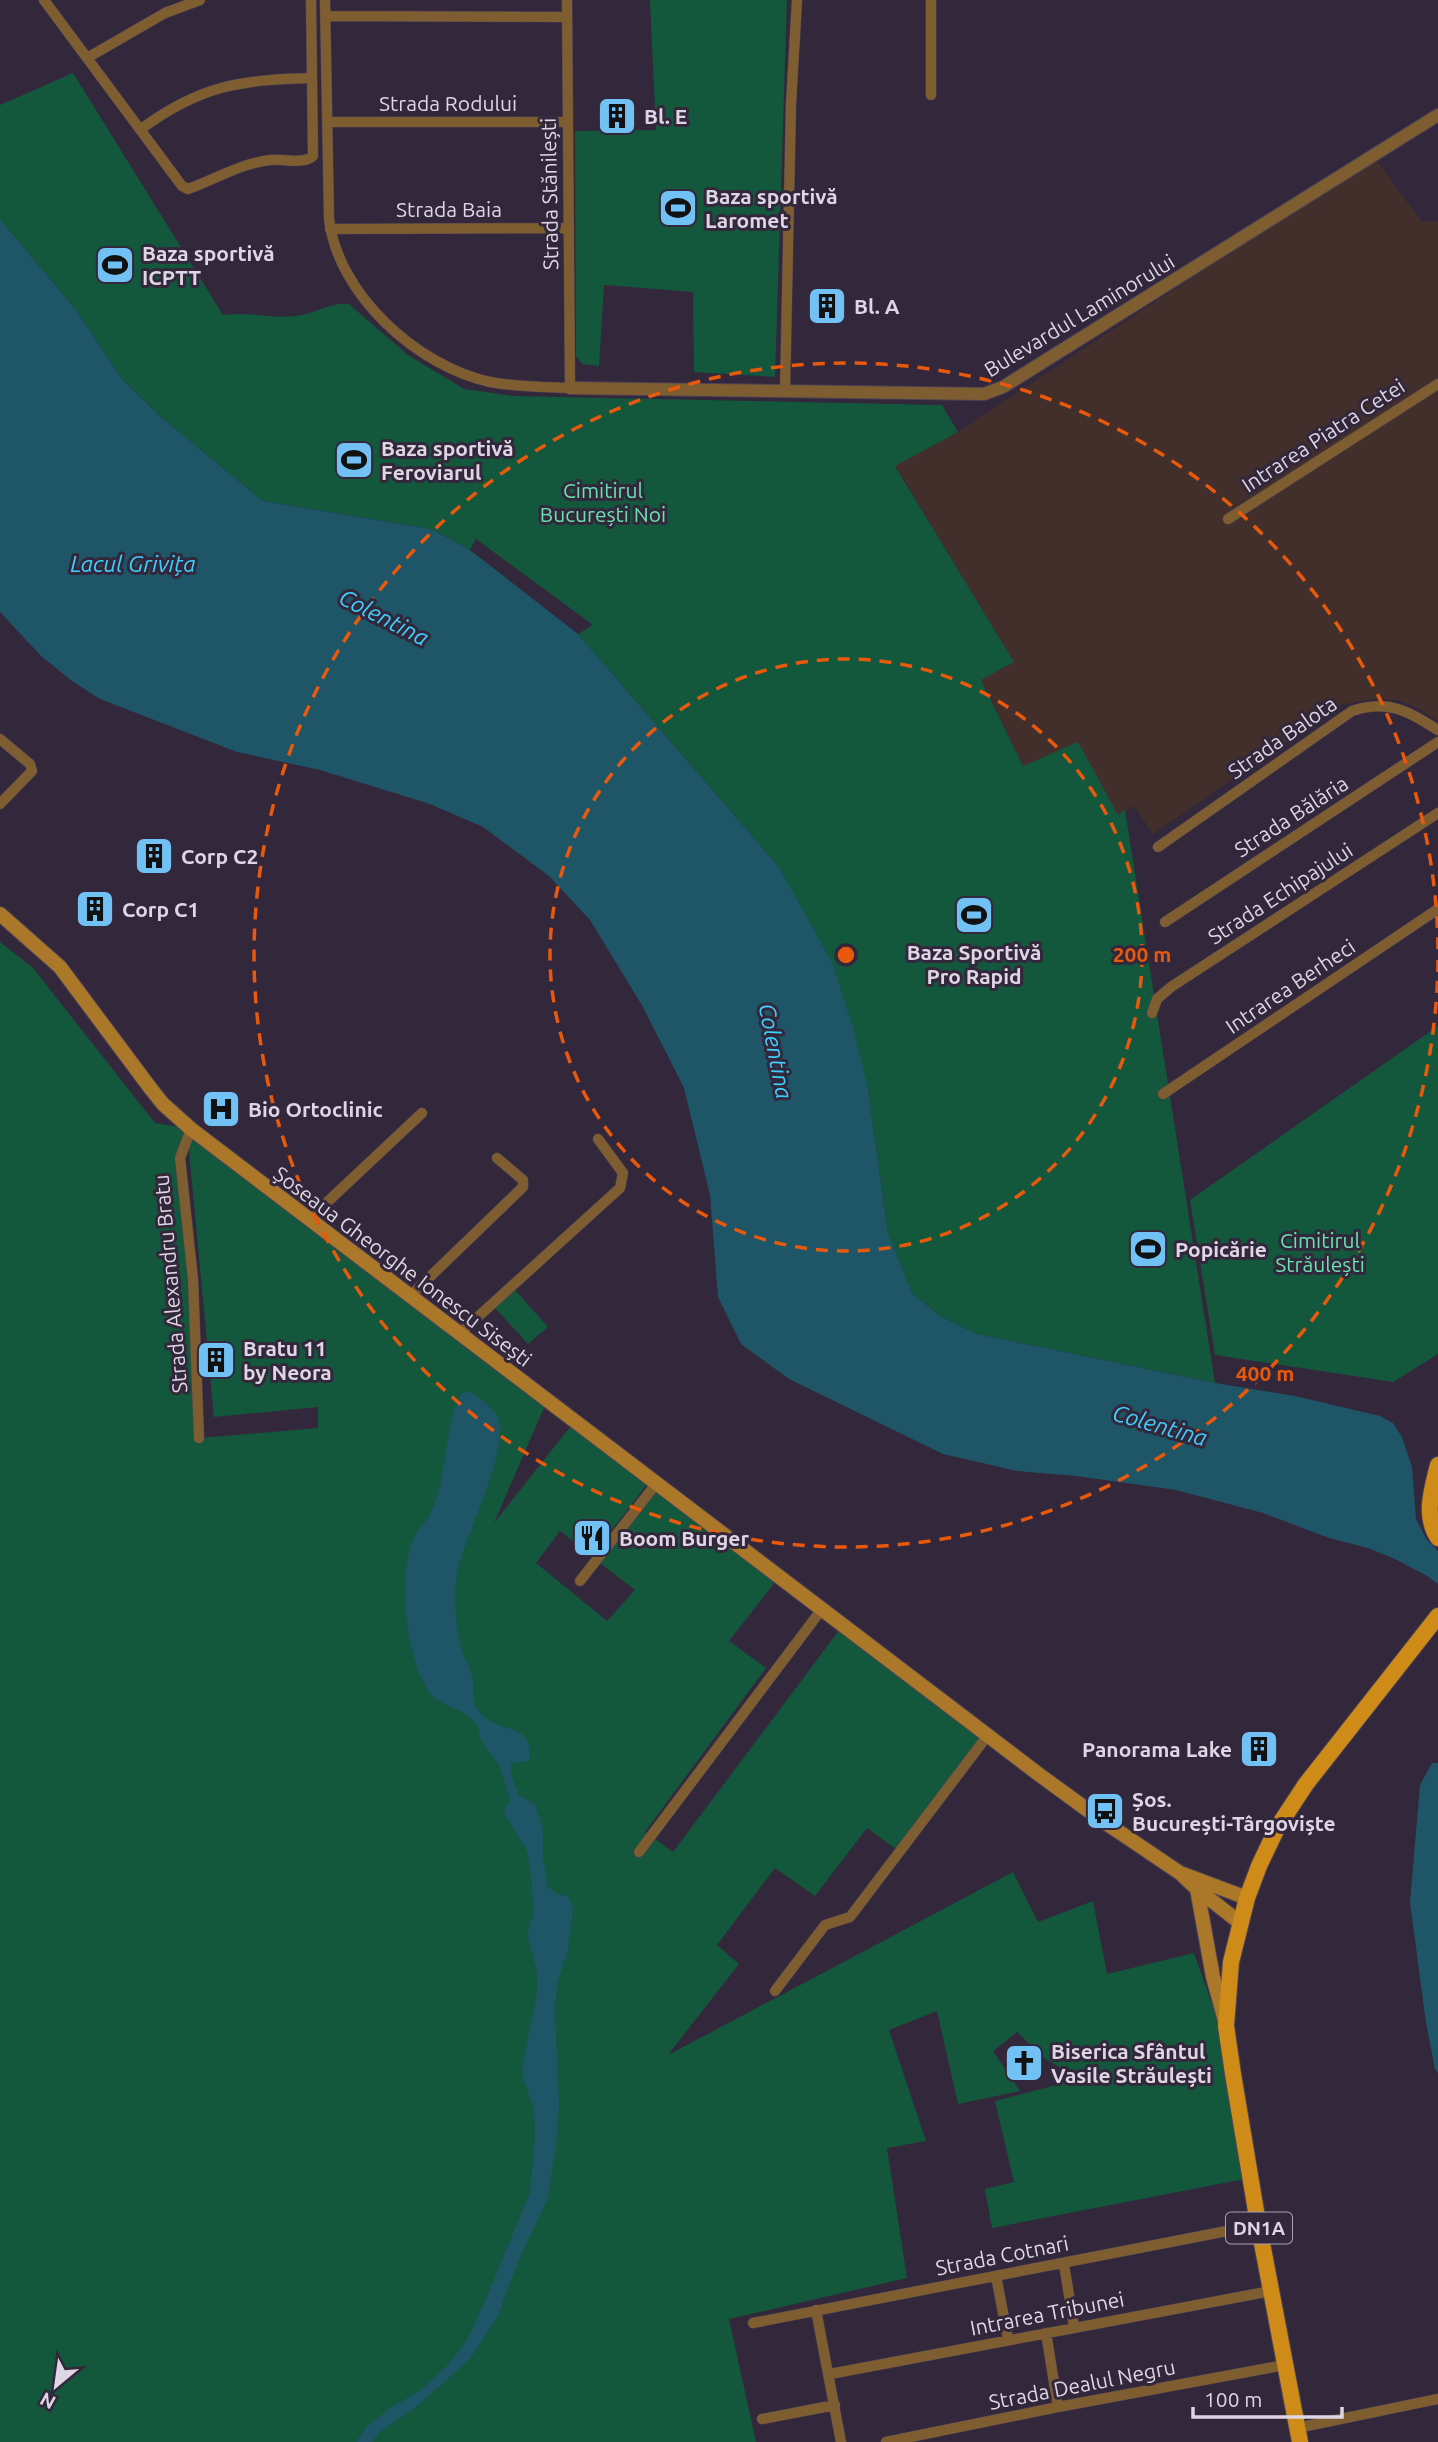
<svg xmlns="http://www.w3.org/2000/svg" width="1438" height="2442" viewBox="0 0 1438 2442" font-family="Ubuntu,sans-serif">
<rect width="100%" height="100%" fill="#33273b"/>
<path fill="#422f2b" d="M1374,157l48,65 16,-1v500l-24,-15 -16,-6 -26,-1 -32,6 -187,129 -19,-28 -16,9 -95,-49 -42,-87 33,-17 -119,-197 63,-33z"/>
<path fill="#13573d" d="M650,0h137l-12,377 -81,-5 -1,-80 -89,-7 -5,81 -17,-2 -6,-8 -1,-225 81,-1z
M73,73l150,242c26,-4 52,5 78,0 17,-3 30,-13 48,-11l59,51 56,34 49,7 429,9 16,27 -63,34 119,196 -33,18 42,86 55,-24 40,73 7,-5 90,573 -238,-49 -37,-18 -28,-23 -24,-60 -20,-144 -90,-223 -200,-232 15,-9 -117,-86 -6,11 -39,-21 -168,-28 -101,-83 -41,-40 -44,-67 -77,-92v-114z
M0,942l33,26 122,155 36,6 -11,29 19,280 119,-10v-21l-104,10 -26,-277 4,-7 355,268 -53,122 80,-101 77,57 -59,77 -32,-25 -24,32 71,58 28,-31 -39,-30 60,-76 123,93 -50,64 37,27 -121,164 28,20 170,-227 145,110 -88,117 -33,-24 -52,68 -40,-28 -58,77 22,19 -71,91 345,-183 25,50 55,-21 14,73 87,-21 35,99 21,126 -258,50 -7,-39 29,-7 -19,-81 84,-22 -35,-21 -27,-26 -24,19 27,40 -62,13 -21,-93 -48,19 37,111 -39,7 20,130 -178,41 27,123h-756z
M1438,1026v328l-45,28 -178,-27 -25,-155z
M515,1290l33,37 -20,17 -33,-36z"/>
<path fill="#1e5567" d="M0,219l77,92 44,67 41,40 101,83 168,28 39,21 108,84 200,232 55,98 22,71 13,54 20,144 24,60 28,23 37,18 238,49 80,13 85,20 13,7 9,14 10,30 4,52 11,21 11,11v33l-11,-8 -30,-16 -29,-12 -39,-10 -66,-25 -87,-23 -100,-14 -59,-5 -74,-17 -154,-75 -48,-35 -23,-47 -8,-102 -26,-107 -41,-81 -53,-87 -41,-44 -66,-49 -53,-23 -110,-34 -83,-18 -137,-53 -28,-18 -31,-25 -41,-44z
M469,1391c9,7 23,15 28,25 16,34 -37,125 -41,165 -2,21 0,49 6,70 3,9 10,20 11,30 1,12 -2,19 6,30 17,25 57,9 50,50l-18,2 1,14 7,19 16,8 8,26v28l5,29 9,7 11,2 5,12 -5,42 -11,34 -2,29 4,91 -3,43 -9,53 -29,62 -21,56 -27,41 -53,47 -38,27 -7,9h-16l11,-16 22,-17 33,-20 26,-24 19,-25 17,-36 46,-112 5,-55 -1,-29 -10,-26 -2,-15 15,-75v-21l-10,-36 6,-21 -1,-31 -5,-32 -24,-40 7,-10c-4,-12 -6,-25 -11,-36 -4,-9 -15,-16 -18,-26 -2,-7 -2,-13 -8,-19 -13,-13 -33,-13 -44,-28 -23,-33 -32,-118 -15,-155 3,-8 11,-13 15,-21 5,-8 8,-20 11,-30 7,-30 7,-66 22,-93z
M1432,1763h6v310l-3,-4 -9,-46 -16,-121 10,-117z"/>
<g fill="none" stroke-linecap="round" stroke-linejoin="round">
<g stroke="#4e4356" stroke-width="11">
<path id="minor" d="M44,0l138,186 6,3c28,-10 51,-25 82,-29 13,-2 33,5 43,-4l-2,-156
M325,0l4,218c8,76 88,148 161,164 26,5 54,5 80,6l-3,-388
M325,16l242,1
M87,58l78,-45 35,-13
M931,95v-95
M328,122h239
M141,129c60,-44 99,-49 171,-51
M330,229l238,-1
M785,391l6,-287 6,-104
M1228,519l210,-135
M0,739l30,25 2,7 -32,33
M1158,847l194,-136c37,-12 55,0 86,19
M1165,922l273,-180
M1152,1013l5,-14 14,-12 267,-174
M1163,1094l275,-185
M191,1129l-11,29 13,121 6,159
M310,1221l12,-14 100,-94
M410,1296l113,-109v-7l-26,-22
M459,1334l161,-146 3,-15 -25,-34
M580,1581l76,-97
M639,1852l183,-243
M775,1991l50,-66 25,-8 138,-182
M1064,2264l10,63
M996,2276l12,63
M816,2310l25,132
M753,2323l505,-98
M1046,2333l12,74
M830,2374l441,-83
M762,2419l73,-14
M1297,2428l141,-29
M886,2442l172,-35 227,-42"/>
</g>
<g stroke="#4e4356" stroke-width="14">
<path id="tertiary" d="M570,388l414,6 19,-7 435,-272"/>
</g>
<g stroke="#4e4356" stroke-width="16">
<path id="secondary" d="M0,914l60,53 91,122 12,15 28,25 850,647 59,43 80,54 17,16 42,33
M1183,1874l64,24
M1197,1889l16,88 12,44"/>
</g>
<g stroke="#4e4356" stroke-width="18">
<path id="primary" d="M1438,1465c-6,25 -15,50 0,73
M1300,2442l-43,-225 -24,-143 -7,-48 5,-64 16,-64 12,-32 18,-38 29,-44 132,-168"/>
</g>
<use href="#minor" stroke="#7e5d30" stroke-width="10"/>
<use href="#tertiary" stroke="#7e5d30" stroke-width="12"/>
<use href="#secondary" stroke="#ab7728" stroke-width="14"/>
<use href="#primary" stroke="#ce8b17" stroke-width="16"/>
</g>
<g fill="none" stroke="#e8590c" stroke-width="3.5" stroke-dasharray="12 9">
<circle cx="846" cy="955" r="296"/>
<path d="M1438 960A592 592 0 1 1 1438 950"/>
</g>
<defs>
<g id="building-square" transform="scale(2.0125)"><rect x="-9" y="-9" width="18" height="18" rx="4" fill="#72c1f5" stroke="#33273b"/><path d="M-4-6H4V6H1V3H-1V6H-4ZM-2.5-4.3h1.7v1.8h-1.7ZM.8-4.3h1.7v1.8H.8ZM-2.5-1h1.7V.8h-1.7ZM.8-1h1.7V.8H.8Z" fill="#111"/></g>
<g id="stadium-square" transform="scale(2.0125)"><rect x="-9" y="-9" width="18" height="18" rx="4" fill="#72c1f5" stroke="#33273b"/><path d="M0-5a6.5 5 0 1 0 0 10a6.5 5 0 1 0 0-10ZM-3.5-1.8h7v3.6h-7Z" fill="#111"/></g>
<g id="hospital-square" transform="scale(2.0125)"><rect x="-9" y="-9" width="18" height="18" rx="4" fill="#72c1f5" stroke="#33273b"/><path d="M-5-5h3v3.5h4V-5h3V5h-3V1.5h-4V5h-3Z" fill="#111"/></g>
<g id="restaurant-square" transform="scale(2.0125)"><rect x="-9" y="-9" width="18" height="18" rx="4" fill="#72c1f5" stroke="#33273b"/><path d="M-5-6h1v4h1v-4h1v4h1v-4h1v5L-1.5 .5V6h-2V.5L-5-1ZM5-6V6H3V1.5H1.5Q1.5-4 5-6Z" fill="#111"/></g>
<g id="bus-square" transform="scale(2.0125)"><rect x="-9" y="-9" width="18" height="18" rx="4" fill="#72c1f5" stroke="#33273b"/><path d="M-5-6H5V4H4V6H2V4H-2V6H-4V4H-5ZM-3.5-4V0h7V-4ZM-3.5 1.2v1.5H-2V1.2ZM2 1.2v1.5H3.5V1.2Z" fill="#111"/></g>
<g id="church-square" transform="scale(2.0125)"><rect x="-9" y="-9" width="18" height="18" rx="4" fill="#72c1f5" stroke="#33273b"/><path d="M-1.2-6h2.4v3.5h3.3v2.4h-3.3V6h-2.4V-.1h-3.3v-2.4h3.3Z" fill="#111"/></g>
</defs>
<g fill-rule="evenodd">
<use href="#building-square" x="617" y="116"/>
<use href="#stadium-square" x="678" y="208"/>
<use href="#stadium-square" x="115" y="265"/>
<use href="#building-square" x="827" y="306"/>
<use href="#stadium-square" x="354" y="460"/>
<use href="#building-square" x="154" y="856"/>
<use href="#building-square" x="95" y="909"/>
<use href="#stadium-square" x="974" y="915"/>
<use href="#hospital-square" x="221" y="1109"/>
<use href="#stadium-square" x="1148" y="1249"/>
<use href="#building-square" x="216" y="1360"/>
<use href="#restaurant-square" x="592" y="1538"/>
<use href="#building-square" x="1259" y="1749"/>
<use href="#bus-square" x="1105" y="1811"/>
<use href="#church-square" x="1024" y="2063"/>
</g>
<g text-anchor="middle" dominant-baseline="central" stroke-width="6" stroke-linejoin="round" paint-order="stroke">
<rect fill="#33273b" stroke="#aba2b1" stroke-width="2" x="1226" y="2212.5" width="66" height="31" rx="5"/>
<g font-size="19" font-weight="bold" fill="#ded6e4">
<text x="1259" y="2228">DN1A</text>
</g>
<g font-size="21" fill="#ded6e4" stroke="#33273b">
<text x="448" y="103">Strada Rodului</text>
<text transform="translate(549 194) rotate(-91)">Strada Stănilești</text>
<text x="449" y="209">Strada Baia</text>
<text transform="translate(1079 315) rotate(-31)">Bulevardul Laminorului</text>
<text transform="translate(1323 435) rotate(-33)">Intrarea Piatra Cetei</text>
<text transform="translate(1282 737) rotate(-35)">Strada Balota</text>
<text transform="translate(1291 816) rotate(-33)">Strada Bălăria</text>
<text transform="translate(1280 893) rotate(-33)">Strada Echipajului</text>
<text transform="translate(1290 986) rotate(-34)">Intrarea Berheci</text>
<text transform="translate(403 1266) rotate(37)">Șoseaua Gheorghe Ionescu Sisești</text>
<text transform="translate(170 1284) rotate(-95)">Strada Alexandru Bratu</text>
<text transform="translate(1002 2255) rotate(-11)">Strada Cotnari</text>
<text transform="translate(1047 2313) rotate(-11)">Intrarea Tribunei</text>
<text transform="translate(1082 2384) rotate(-11)">Strada Dealul Negru</text>
</g>
<g font-size="21" font-weight="bold" fill="#ded6e4" stroke="#33273b" text-anchor="start">
<text x="644" y="116">Bl. E</text>
<text x="705" y="196">Baza sportivă<tspan x="705" dy="24">Laromet</tspan></text>
<text x="142" y="253">Baza sportivă<tspan x="142" dy="24">ICPTT</tspan></text>
<text x="854" y="306">Bl. A</text>
<text x="381" y="448">Baza sportivă<tspan x="381" dy="24">Feroviarul</tspan></text>
<text x="181" y="856">Corp C2</text>
<text x="122" y="909">Corp C1</text>
<text x="974" y="952" text-anchor="middle">Baza Sportivă<tspan x="974" dy="24">Pro Rapid</tspan></text>
<text x="248" y="1109">Bio Ortoclinic</text>
<text x="1175" y="1249">Popicărie</text>
<text x="243" y="1348">Bratu 11<tspan x="243" dy="24">by Neora</tspan></text>
<text x="619" y="1538">Boom Burger</text>
<text x="1232" y="1749" text-anchor="end">Panorama Lake</text>
<text x="1132" y="1799">Șos.<tspan x="1132" dy="24">București-Târgoviște</tspan></text>
<text x="1051" y="2051">Biserica Sfântul<tspan x="1051" dy="24">Vasile Străulești</tspan></text>
</g>
<g font-size="21" fill="#66e3ae" stroke="#33273b">
<text x="603" y="490">Cimitirul<tspan x="603" dy="24">București Noi</tspan></text>
<text x="1320" y="1240">Cimitirul<tspan x="1320" dy="24">Străulești</tspan></text>
</g>
<g font-size="23" font-style="italic" fill="#3bd1fe" stroke="#33273b">
<text x="133" y="563">Lacul Grivița</text>
<text transform="translate(384 617) rotate(27)">Colentina</text>
<text transform="translate(776 1051) rotate(79)">Colentina</text>
<text transform="translate(1160 1425) rotate(16)">Colentina</text>
</g>
</g>
<circle cx="846" cy="955" r="10" fill="#e8590c" stroke="#33273b" stroke-width="3.5"/>
<g font-size="21" text-anchor="middle" font-weight="bold" fill="#e8590c" stroke="#33273b" stroke-width="6" stroke-linejoin="round" paint-order="stroke">
<text x="1142" y="962">200 m</text>
<text x="1265" y="1381">400 m</text>
</g>
<g transform="translate(56 2386) rotate(209)" stroke="#33273b" stroke-width="5" paint-order="stroke">
<path d="M0-5L12 26L0 18L-12 26Z" fill="#ded6e4"/>
<text y="-10" font-size="19" font-weight="bold" text-anchor="middle" fill="#ded6e4">N</text>
</g>
<path d="M1193 2407v10h149v-10" fill="none" stroke="#ded6e4" stroke-width="3.5"/>
<text x="1204" y="2407" font-size="21" fill="#ded6e4" stroke="#33273b" stroke-width="5" paint-order="stroke">100 m</text>
</svg>
